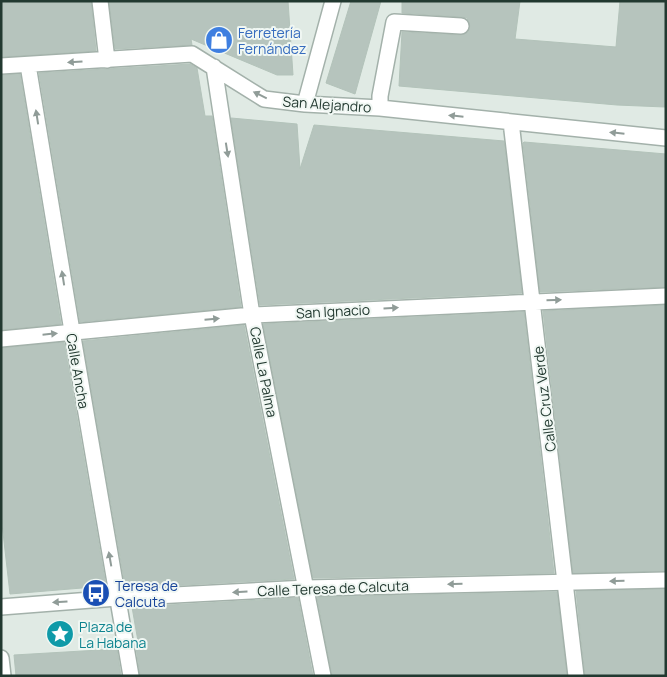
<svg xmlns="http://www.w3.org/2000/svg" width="667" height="677" viewBox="0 0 667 677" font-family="Manrope,sans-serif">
<rect width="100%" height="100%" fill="#e0eae4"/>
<path fill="#b6c4bd" stroke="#b3c3ba" d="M1,1h90l5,50 -95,6z
M109,1h179l5,74h-16l-86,-36 1,6 -77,4z
M351,1h30l-26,93 -29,-11z
M402,1h118l-5,38 101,8 4,-46h46l-1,106 -48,-2 -218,-19 3,-54 59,3 7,-3 2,-6 -3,-8 -5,-1 -60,-4z
M190,64l7,4 8,48h7l29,191 -161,15 -41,-249z
M20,74l41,250 -60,6v-255z
M231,118l66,6 3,45 14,-44 190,16 18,152 -262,12z
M524,142l142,12v133l-126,5 -17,-149z
M666,305v266l-93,2 -30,-262z
M524,312l30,261 -241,5 -50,-254z
M244,325l50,254 -166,9 -1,-4 -2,1 -42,-244z
M64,342l42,244 -96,8 -9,-79v-167z
M666,589v87h-81l-9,-85z
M557,592l10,84h-235l-15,-79z
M298,598l15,78h-173l-4,-29h3l-7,-40z
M117,649l4,27h-105l-2,-21z"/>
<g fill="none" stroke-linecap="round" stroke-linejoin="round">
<g stroke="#a3b1aa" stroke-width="18">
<path id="minor" d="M100,1l7,59
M28,65l44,266 59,345
M1,66l191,-12 72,45 41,5 75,4 286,30
M214,67l38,248 71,361
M305,104l28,-103
M380,108v-12l14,-74 67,4
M511,122l65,554
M1,339l251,-24 414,-19
M1,658l2,18"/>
</g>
<g stroke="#a3b1aa" stroke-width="18">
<path id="tertiary" d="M1,607l116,-9 189,-10 360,-8"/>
</g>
<use href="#minor" stroke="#fff" stroke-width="15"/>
<use href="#tertiary" stroke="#fff" stroke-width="15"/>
</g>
<defs><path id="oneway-solid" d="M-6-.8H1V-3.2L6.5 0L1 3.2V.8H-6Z" transform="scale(1.25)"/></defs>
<g fill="#909c98">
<use href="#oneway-solid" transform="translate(75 62) rotate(176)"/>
<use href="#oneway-solid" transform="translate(260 95) rotate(-154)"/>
<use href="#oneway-solid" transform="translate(456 116) rotate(-174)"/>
<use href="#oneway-solid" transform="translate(37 117) rotate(-99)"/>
<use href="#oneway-solid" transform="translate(617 133) rotate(-174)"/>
<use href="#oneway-solid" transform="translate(227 150) rotate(81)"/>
<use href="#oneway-solid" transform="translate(63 278) rotate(-99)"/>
<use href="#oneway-solid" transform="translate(554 300) rotate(-2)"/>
<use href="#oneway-solid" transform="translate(391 308) rotate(-3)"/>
<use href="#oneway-solid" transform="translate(212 319) rotate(-5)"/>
<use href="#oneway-solid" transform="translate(50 334) rotate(-6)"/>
<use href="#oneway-solid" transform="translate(110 559) rotate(-100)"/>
<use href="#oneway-solid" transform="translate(617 581) rotate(179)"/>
<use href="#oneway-solid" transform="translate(455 584) rotate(179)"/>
<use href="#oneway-solid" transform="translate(240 592) rotate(177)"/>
<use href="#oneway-solid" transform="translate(60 602) rotate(176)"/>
</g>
<defs>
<g id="shop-disc" transform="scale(1.4375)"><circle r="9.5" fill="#3f7fe0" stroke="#f0f7f3"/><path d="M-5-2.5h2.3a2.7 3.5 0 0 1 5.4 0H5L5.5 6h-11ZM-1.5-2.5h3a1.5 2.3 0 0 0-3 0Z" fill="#fff"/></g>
<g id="bus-disc" transform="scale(1.4375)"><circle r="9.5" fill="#1a4fb4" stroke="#f0f7f3"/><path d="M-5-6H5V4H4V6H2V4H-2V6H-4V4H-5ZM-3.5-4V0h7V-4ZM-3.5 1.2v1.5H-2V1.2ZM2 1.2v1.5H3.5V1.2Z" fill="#fff"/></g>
<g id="sight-disc" transform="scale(1.4375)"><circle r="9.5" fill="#0f9aa8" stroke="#f0f7f3"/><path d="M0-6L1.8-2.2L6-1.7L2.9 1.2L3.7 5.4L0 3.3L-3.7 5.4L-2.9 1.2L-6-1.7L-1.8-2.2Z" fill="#fff"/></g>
</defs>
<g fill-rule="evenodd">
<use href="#shop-disc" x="219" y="40"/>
<use href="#bus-disc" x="96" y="593"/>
<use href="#sight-disc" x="60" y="634"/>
</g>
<g text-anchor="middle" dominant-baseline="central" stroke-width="4" stroke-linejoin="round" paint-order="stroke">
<g font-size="14" fill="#366cbe" stroke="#f0f7f3" text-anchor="start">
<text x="238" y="32">Ferretería<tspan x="238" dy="16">Fernández</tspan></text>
</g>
<g font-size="14" fill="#223930" stroke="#f0f7f3">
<text transform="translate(327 104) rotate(4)">San Alejandro</text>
<text transform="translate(333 311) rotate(-3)">San Ignacio</text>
<text transform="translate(78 371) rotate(80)">Calle Ancha</text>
<text transform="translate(264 372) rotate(79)">Calle La Palma</text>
<text transform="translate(544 399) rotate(-97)">Calle Cruz Verde</text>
<text transform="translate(333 588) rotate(-2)">Calle Teresa de Calcuta</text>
</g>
<g font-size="14" fill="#164399" stroke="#f0f7f3" text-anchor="start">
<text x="115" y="585">Teresa de<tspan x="115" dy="16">Calcuta</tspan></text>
</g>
<g font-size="14" fill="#0d838f" stroke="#f0f7f3" text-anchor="start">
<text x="79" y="626">Plaza de<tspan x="79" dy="16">La Habana</tspan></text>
</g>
</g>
<rect width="667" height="677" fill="none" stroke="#223930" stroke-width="5"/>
</svg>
